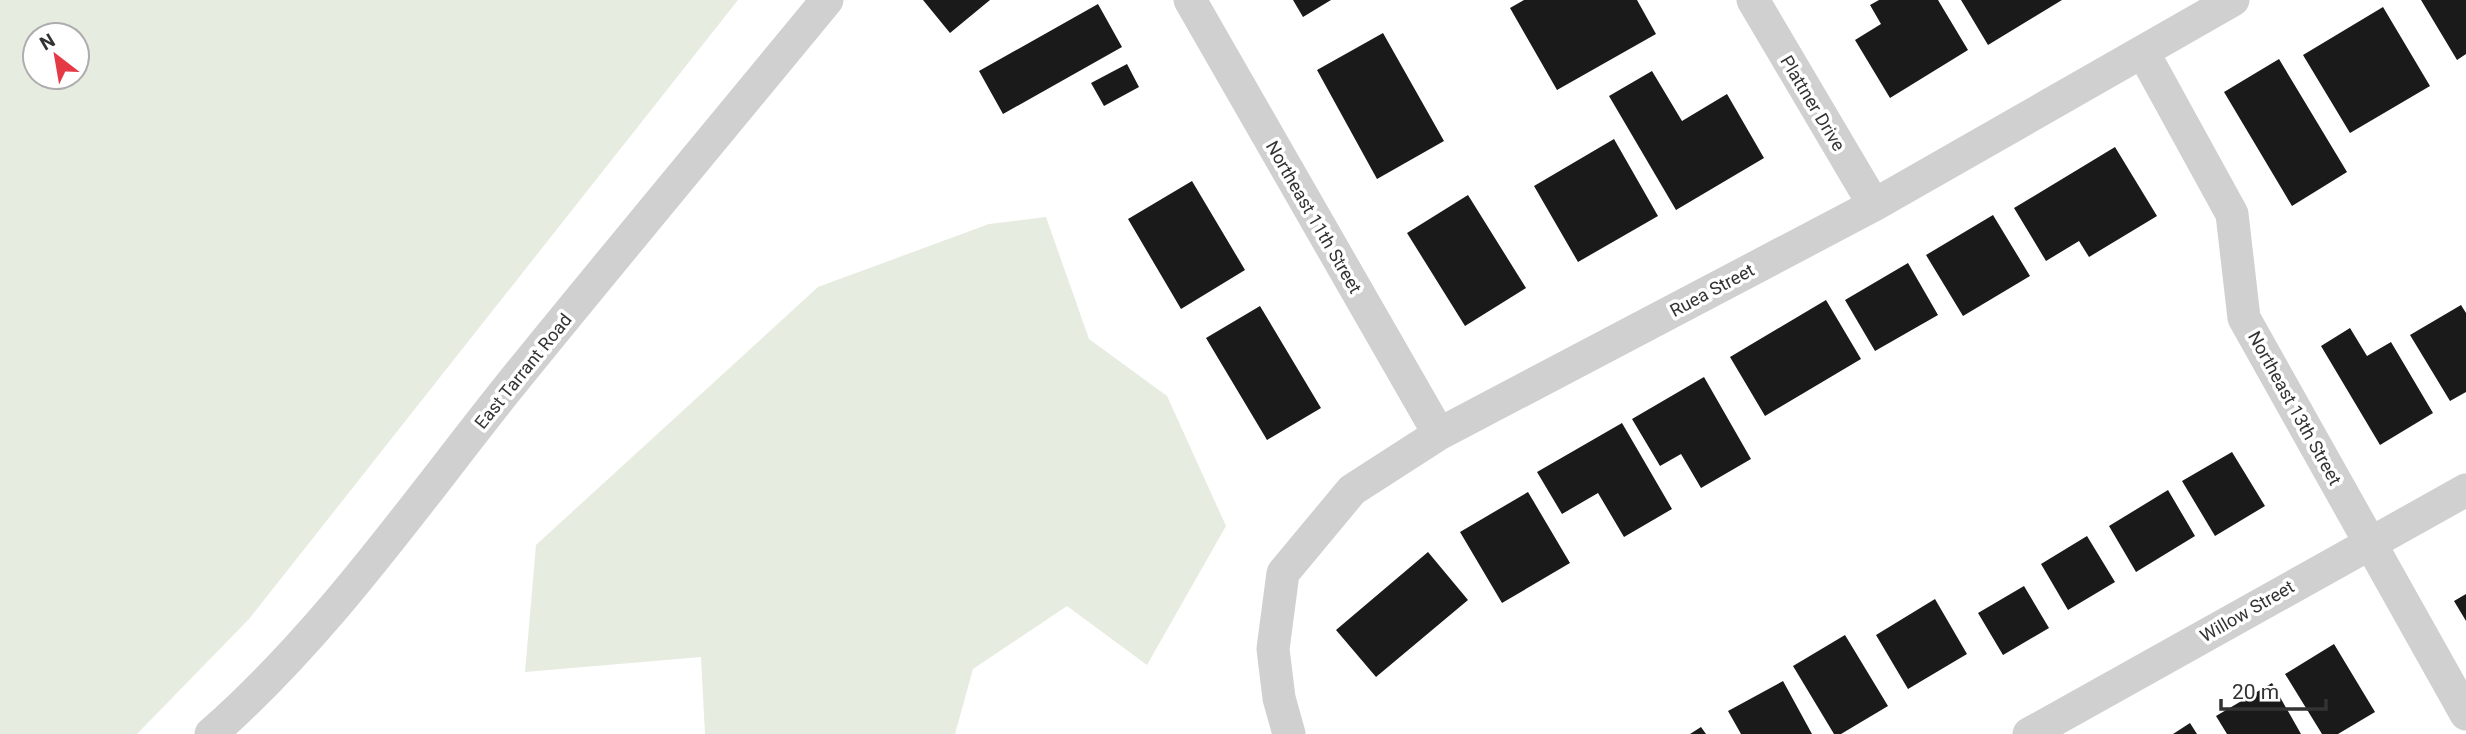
<svg xmlns="http://www.w3.org/2000/svg" width="2466" height="734" viewBox="0 0 2466 734" font-family="Roboto,sans-serif">
<rect width="100%" height="100%" fill="#fff"/>
<path fill="#e6ecdf" fill-rule="evenodd" d="M0,0h738l-489,619 -112,115h-137zM77,35v42h-42v-42z
M1046,217l43,122 78,57 59,130 -79,139 -80,-59 -94,63 -18,65h-250l-4,-77 -176,15 11,-127 282,-258 171,-63z"/>
<path fill="#1a1a1a" d="M923,0h67l-40,33z
M1293,0h38l-28,17z
M1524,0h113l19,34 -99,56 -47,-82z
M1879,0h59l30,50 -78,48 -35,-58 26,-16 -11,-19z
M1961,0h101l-74,45z
M2421,0h45v54l-9,6z
M1098,4l24,43 -119,67 -24,-43z
M2383,7l47,79 -80,47 -47,-78z
M1383,33l61,108 -67,38 -60,-109z
M2279,59l68,113 -55,34 -68,-114z
M1127,64l12,23 -35,19 -13,-23z
M1652,71l30,50 45,-27 37,64 -88,52 -67,-114z
M1614,139l44,77 -80,46 -44,-76z
M2115,147l42,69 -68,41 -10,-16 -33,20 -32,-53z
M1192,181l53,89 -64,39 -53,-90z
M1468,195l58,93 -61,38 -58,-93z
M1993,215l37,61 -67,40 -37,-61z
M1908,263l30,52 -63,36 -30,-51z
M1826,300l35,59 -96,57 -35,-59z
M2461,305l5,8v79l-16,9 -40,-66z
M1260,306l61,102 -54,32 -61,-102z
M2350,328l17,28 24,-14 42,71 -53,32 -59,-99z
M1704,377l47,82 -50,29 -20,-34 -21,12 -28,-47z
M1622,423l50,86 -48,28 -26,-44 -36,21 -25,-42z
M2232,452l33,54 -50,30 -33,-55z
M2168,490l27,46 -59,36 -27,-46z
M1528,492l42,71 -68,40 -42,-71z
M2087,536l28,46 -47,28 -27,-46z
M1428,552l40,48 -92,77 -40,-47z
M2024,586l25,42 -46,27 -25,-42z
M2466,594v27l-12,-20z
M1935,599l32,55 -59,35 -32,-54z
M1845,635l43,71 -47,28h-7l-41,-68z
M2334,644l41,68 -37,22h-16l-37,-60z
M1783,681l29,53h-71l-13,-23z
M2272,683l29,51h-74l-11,-18z
M2190,723l7,11h-24z
M1701,727l5,7h-16z"/>
<g fill="none" stroke-linecap="round" stroke-linejoin="round">
<path stroke="#d0d0d0" stroke-width="33" d="M1190,0l249,434
M1753,0l121,205
M2143,52l89,162 12,104 222,396
M211,734c114,-100 202,-227 296,-345 106,-131 213,-259 320,-389
M1289,734l-10,-36 -6,-49 10,-76 69,-83 87,-56 435,-229 359,-205
M2029,734l437,-244"/>
</g>
<g text-anchor="middle" dominant-baseline="central" stroke-width="7" stroke-linejoin="round" paint-order="stroke">
<g font-size="18" fill="#333" stroke="#fff">
<text transform="translate(1813 103) rotate(59)">Plattner Drive</text>
<text transform="translate(1314 217) rotate(60)">Northeast 11th Street</text>
<text transform="translate(1712 290) rotate(-28)">Ruea Street</text>
<text transform="translate(523 371) rotate(-51)">East Tarrant Road</text>
<text transform="translate(2295 408) rotate(61)">Northeast 13th Street</text>
<text transform="translate(2247 611) rotate(-30)">Willow Street</text>
</g>
</g>
<g transform="translate(56 56) rotate(329)"><circle r="33" fill="#ffffff" stroke="#adadad" stroke-width="2"/>
<path d="M0-5L12 26L0 18L-12 26Z" fill="#e63946"/>
<text y="-10" font-size="19" font-weight="bold" text-anchor="middle" fill="#333333">N</text>
</g>
<path d="M2221 699v10h105v-10" fill="none" stroke="#333333" stroke-width="3.5"/>
<text x="2232" y="699" font-size="21" fill="#333333" stroke="#ffffff" stroke-width="5" paint-order="stroke">20 m</text>
</svg>
